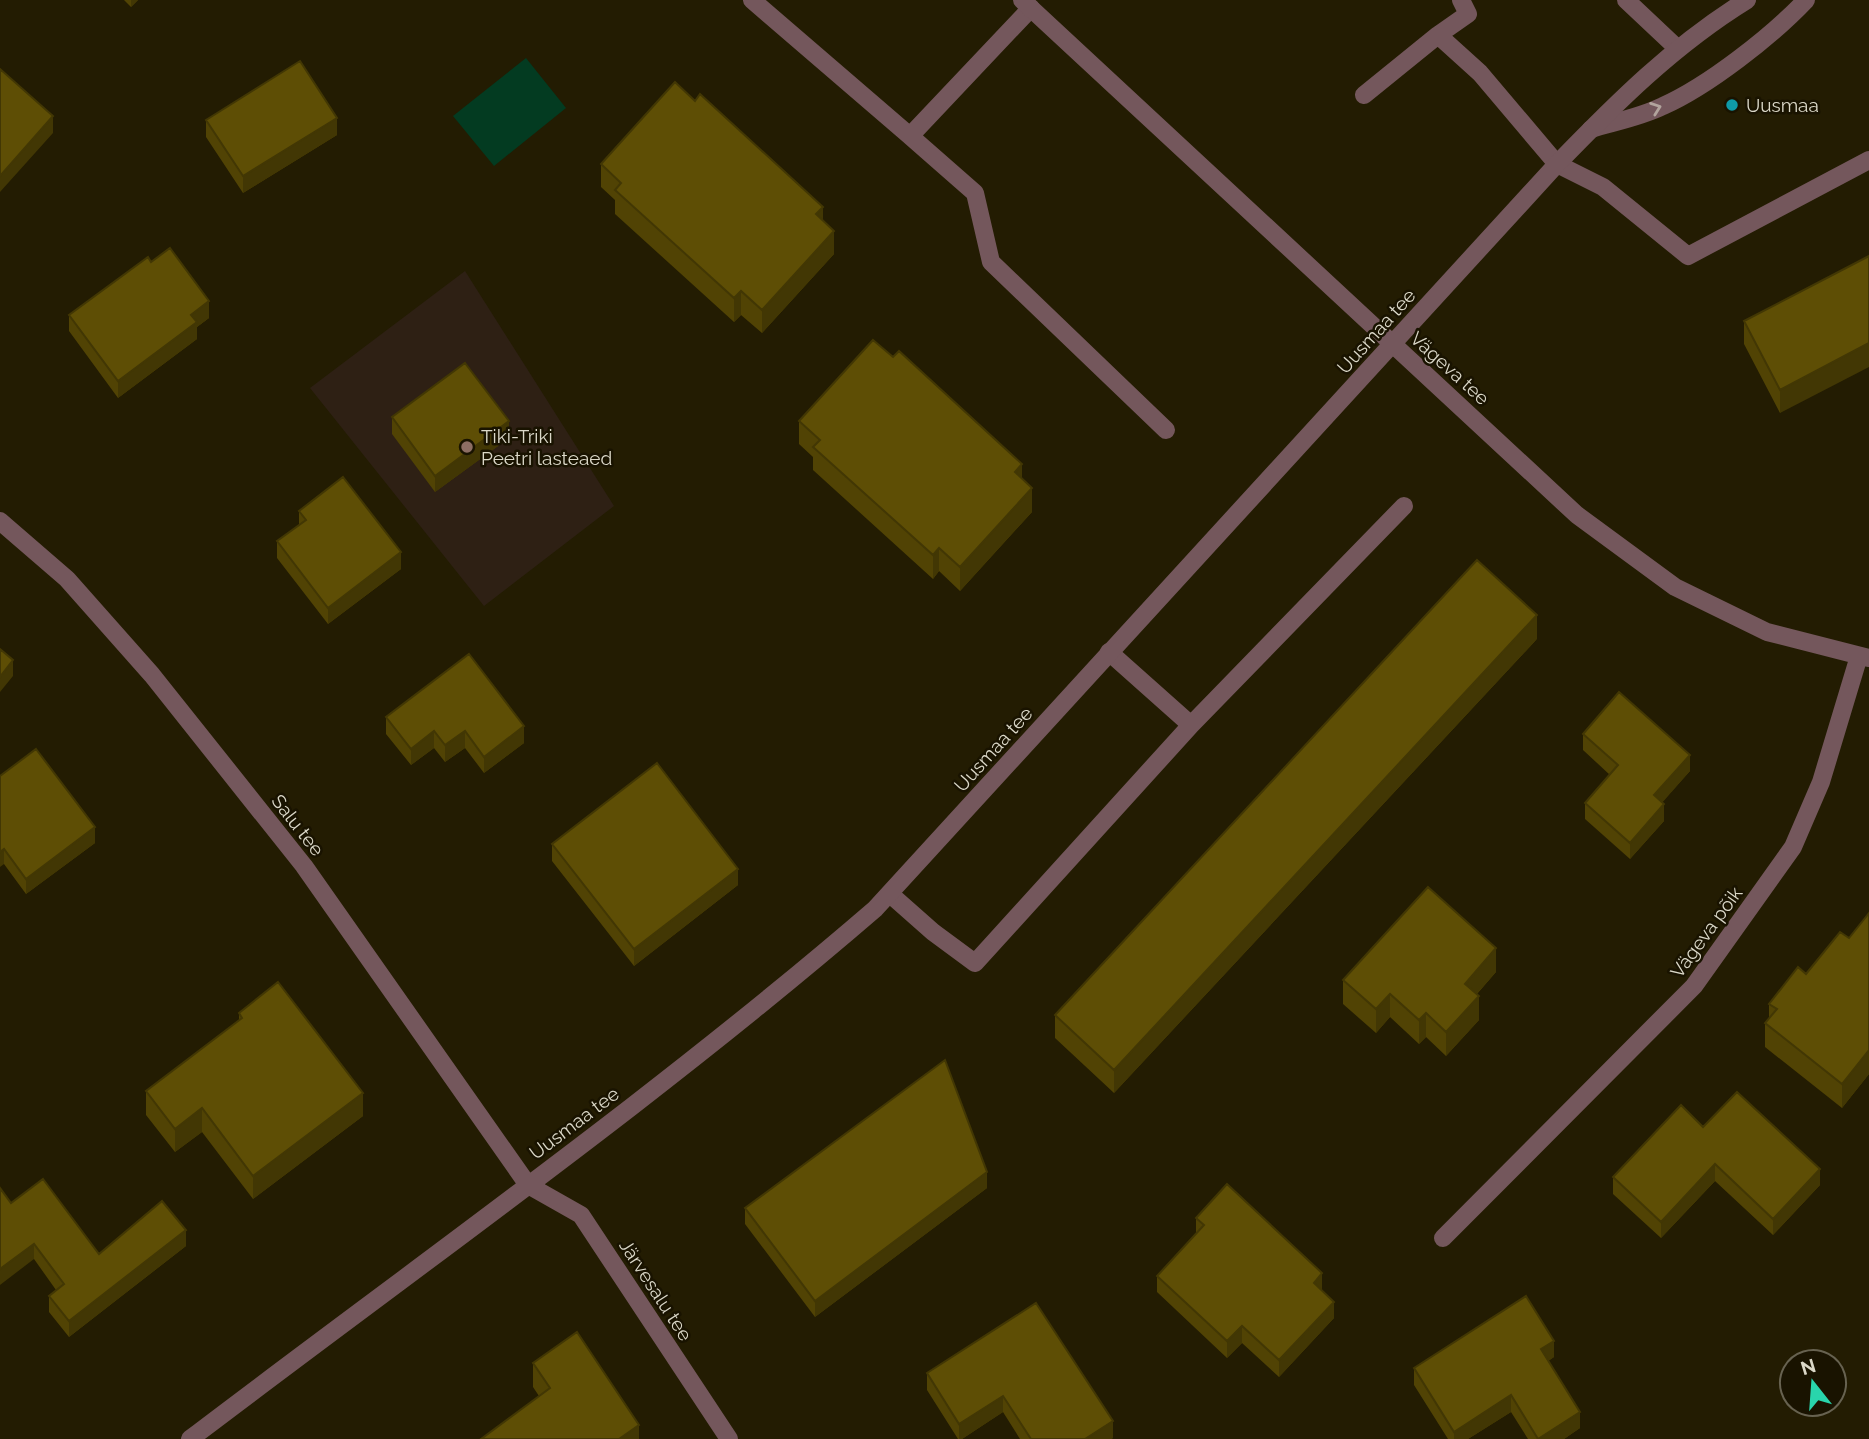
<svg xmlns="http://www.w3.org/2000/svg" width="1869" height="1439" viewBox="0 0 1869 1439" font-family="Raleway,sans-serif">
<rect width="100%" height="100%" fill="#231c02"/>
<path fill="#2e2014" d="M465,271l149,235 -130,100 -174,-218z"/>
<path fill="#033b21" d="M526,58l40,50 -72,58 -41,-50z"/>
<g fill="none" stroke-linecap="round" stroke-linejoin="round">
<path stroke="#74575c" stroke-width="18" d="M752,0l158,136 121,-128
M1461,0l7,14 -30,21 42,38 77,91 46,23 85,69 181,-96
M1626,0l51,48
M1364,95l74,-60
M1591,129c23,-7 50,-12 72,-23 45,-20 109,-70 143,-106
M910,136l65,57 16,69 175,168
M1109,652l82,73 213,-219
M890,894l43,38 42,31 216,-238"/>
<path stroke="#74575c" stroke-width="18" d="M1022,0l555,515 98,72 92,45 102,26
M0,521l67,58 85,96 152,191 224,319 53,30 148,224
M1443,1238l251,-252 99,-139 28,-65 38,-126
M190,1439c230,-175 467,-342 685,-530l682,-745c59,-61 117,-119 190,-164"/>
</g>
<path fill="#514304" d="M124,0h14l-7,7z
M206,120l131,15 -94,58 -37,-56z
M601,164l222,57 11,33 -72,79 -21,-18 -7,7 -119,-108v-14l-14,-13z
M1869,256l-89,157 -36,-69v-23z
M151,262l58,56 -12,9v12l-79,59 -49,-67v-16z
M392,417l117,21 -74,54 -43,-58z
M799,421l223,57 10,34 -72,79 -21,-20 -6,8 -120,-109v-13l-14,-13z
M299,511l102,58 -73,55 -51,-66v-17l22,-16z
M1537,639l-423,454 -59,-55v-23z
M386,717l138,26 -40,30 -19,-25 -20,14 -11,-14 -23,17 -25,-31z
M1583,734l107,37 -28,31 2,19 -34,38 -45,-40v-16l25,-28 -27,-25z
M0,776l95,67 -69,51 -22,-30z
M552,844l186,41 -104,81 -82,-105z
M1869,913v161l-27,34 -77,-61v-24l4,-5v-14l80,-66z
M1496,972l-19,22 2,26 -33,36 -20,-19 -7,7 -29,-27 -14,16 -33,-29v-24z
M239,1013l124,103 -110,83 -51,-67 -27,20 -29,-37v-24l93,-70z
M1703,1127l117,58 -47,50 -58,-54 -54,57 -48,-44v-17z
M987,1188l-172,129 -70,-93v-16z
M11,1203l88,51 87,-8 -117,91 -20,-25v-16l7,-6 -22,-31z
M1196,1218l126,72 12,28 -55,59 -37,-34 -15,15 -70,-66v-16l39,-42z
M1036,1303l77,135 -2,1h-91l-17,-27 -41,27h-4l-31,-49v-17z
M1554,1357l-6,4 32,67 -16,11h-36l-17,-27 -43,27h-20l-34,-54v-17z
M533,1363l106,76 -100,-43 -6,-9z"/>
<path fill="#423704" d="M131,0h7l-7,7z
M53,116v17l-53,59v-16z
M337,118v17l-94,58v-17z
M823,207v23l-7,-16z
M834,231v23l-72,79v-23z
M741,291v24l-7,7v-24z
M209,301v17l-12,9v12l-79,59v-17l73,-66z
M1869,343v24l-89,46v-23z
M509,421v17l-74,54v-16z
M1022,464v23l-7,-15z
M1032,488v24l-72,79v-24z
M939,548v23l-6,8v-24z
M401,552v17l-73,55v-16z
M1537,615v24l-423,454v-23z
M13,660v16l-13,16v-15z
M524,726v17l-40,30v-16z
M434,731v17l-23,17v-16z
M465,731v17l-20,14v-17z
M1690,755v16l-36,41v-17z
M1664,804v17l-34,38v-16z
M95,827v16l-69,51v-15z
M4,849v15l-4,3v-15z
M738,869v16l-104,81v-17z
M1496,948v24l-31,35v-23z
M1390,994v23l-14,16v-24z
M1479,996v24l-33,36v-24z
M1426,1013v24l-7,7v-24z
M1869,1050v24l-27,34v-24z
M363,1093v23l-110,83v-23z
M202,1108v24l-27,20v-23z
M1715,1164v17l-54,57v-16z
M1820,1169v16l-47,50v-16z
M987,1172v16l-172,129v-16z
M186,1230v16l-117,91v-16z
M34,1244v15l-34,26v-16z
M1322,1273v17l-8,9v-16z
M1334,1302v16l-55,59v-17z
M1242,1326v17l-15,15v-17z
M1554,1341v16l-13,9v-17z
M1511,1395v17l-43,27h-14v-7z
M1003,1396v16l-41,27h-3v-15z
M1580,1412v16l-16,11h-26z
M1113,1421v17l-2,1h-26z
M639,1425v14h-20z"/>
<path fill="#5e4e05" stroke="#423704" stroke-width="2" d="M300,61l37,57 -94,58 -37,-56z
M0,69l53,47 -53,60z
M675,82l20,19 5,-7 123,113 -7,7 18,17 -72,79 -21,-19 -7,7 -119,-108 6,-7 -20,-19z
M170,248l39,53 -18,14 6,7 -79,59 -49,-66 79,-58 3,5z
M1869,256v87l-89,47 -36,-69z
M873,340l20,17 6,-6 123,113 -7,8 17,16 -72,79 -21,-19 -6,7 -120,-108 7,-7 -21,-19z
M465,363l44,58 -74,55 -43,-59z
M343,477l58,75 -73,56 -51,-67 29,-21 -7,-9z
M1477,560l60,55 -423,455 -59,-55z
M0,649l13,11 -13,17z
M469,654l55,72 -40,31 -19,-26 -20,14 -11,-14 -23,18 -25,-32z
M1619,692l71,63 -36,40 10,9 -34,39 -45,-40 33,-38 -35,-31z
M36,749l59,78 -69,52 -22,-30 -4,3v-76z
M657,763l81,106 -104,80 -82,-105z
M1428,887l68,61 -31,36 14,12 -33,36 -20,-19 -7,7 -29,-26 -14,15 -33,-29z
M1869,913v137l-27,34 -77,-61 12,-14 -8,-5 29,-37 8,7 34,-42 9,6z
M278,982l85,111 -110,83 -51,-68 -27,21 -29,-38 96,-73 -3,-5z
M945,1060l42,112 -172,129 -70,-93z
M1737,1092l83,77 -47,50 -58,-55 -54,58 -48,-45 68,-72 22,22z
M43,1179l56,75 63,-53 24,29 -117,91 -20,-25 15,-12 -30,-40 -34,25v-81l11,15z
M1227,1184l95,89 -8,10 20,19 -55,58 -37,-34 -15,15 -70,-65 47,-51 -8,-7z
M1526,1296l28,45 -13,8 39,63 -42,27 -27,-44 -57,37 -40,-64z
M1036,1303l77,118 -28,18h-54l-28,-43 -44,28 -32,-51z
M577,1332l62,93 -20,14h-138l69,-51 -17,-25z"/>
<defs><path id="oneway-chevron" d="M-2-3.5L2.5 0L-2 3.5" fill="none" stroke-width="1.6" stroke-linecap="round" stroke-linejoin="round" transform="scale(1.75)"/></defs>
<use stroke="#b2a49d" href="#oneway-chevron" transform="translate(1656 108) rotate(-20)"/>
<circle fill="#0f9aa8" stroke="#191300" stroke-width="2.5" cx="1732" cy="105" r="7"/>
<circle fill="#8d6e63" stroke="#191300" stroke-width="2.5" cx="467" cy="447" r="7"/>
<g text-anchor="middle" dominant-baseline="central" stroke-width="5" stroke-linejoin="round" paint-order="stroke">
<g font-size="19" fill="#dbd8c8" stroke="#191300" text-anchor="start">
<text x="1746" y="105">Uusmaa</text>
<text x="481" y="436">Tiki-Triki<tspan x="481" dy="22">Peetri lasteaed</tspan></text>
</g>
<g font-size="19" fill="#dbd8c8" stroke="#191300">
<text transform="translate(1376 331) rotate(-48)">Uusmaa tee</text>
<text transform="translate(1450 368) rotate(42)">Vägeva tee</text>
<text transform="translate(993 749) rotate(-48)">Uusmaa tee</text>
<text transform="translate(298 825) rotate(52)">Salu tee</text>
<text transform="translate(1706 932) rotate(-54)">Vägeva põik</text>
<text transform="translate(574 1123) rotate(-37)">Uusmaa tee</text>
<text transform="translate(656 1290) rotate(57)">Järvesalu tee</text>
</g>
</g>
<g transform="translate(1813 1383) rotate(343)"><circle r="33" fill="#191300" stroke="#676250" stroke-width="2"/>
<path d="M0-5L12 26L0 18L-12 26Z" fill="#29d5ac"/>
<text y="-10" font-size="19" font-weight="bold" text-anchor="middle" fill="#dbd8c8">N</text>
</g>
</svg>
